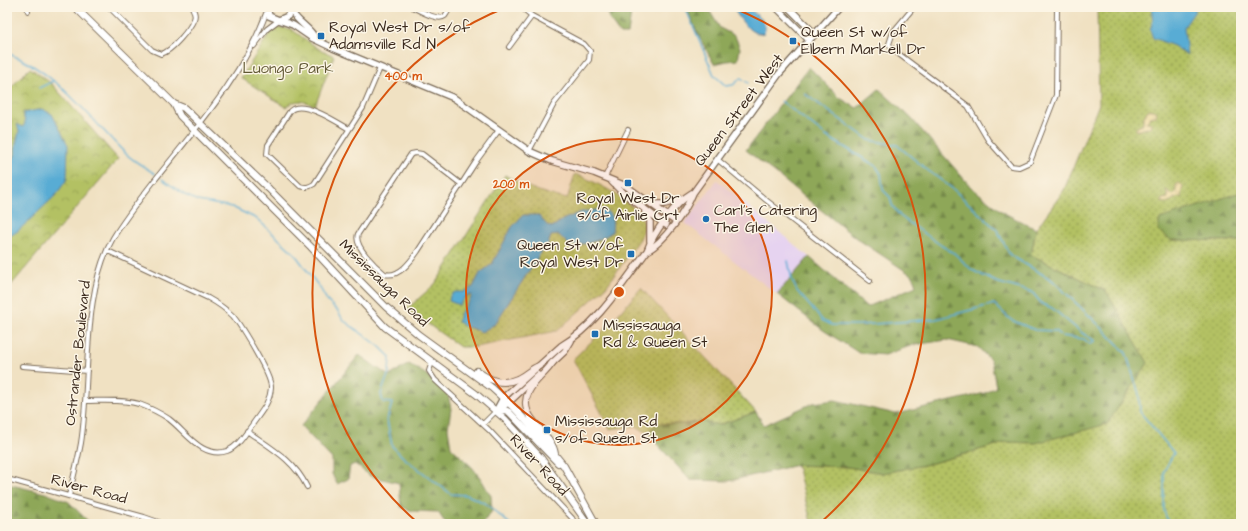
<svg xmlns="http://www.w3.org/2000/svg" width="1248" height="531" font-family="'Architects Daughter',sans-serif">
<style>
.built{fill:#e6d3f0}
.grass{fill:url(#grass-dots);stroke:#777640}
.forest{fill:url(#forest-firs);stroke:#64683c}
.sand{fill:url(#sand-dots);stroke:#94825e}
.park{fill:url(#park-crowns);stroke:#777640}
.water{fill:#59acd4;stroke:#4a6b79}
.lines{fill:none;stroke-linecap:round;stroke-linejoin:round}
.stream{stroke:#59acd4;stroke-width:1.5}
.street-casing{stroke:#7a6a57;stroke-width:6}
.secondary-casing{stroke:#7a6a57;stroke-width:8}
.primary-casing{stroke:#7a6a57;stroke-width:8}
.street{stroke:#fff;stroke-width:4}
.secondary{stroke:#fff;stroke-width:5.5}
.primary{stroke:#fff;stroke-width:6}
.ring{fill:none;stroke:#d7540e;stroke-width:2}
.poi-dot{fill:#1f6fb2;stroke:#fcf5e5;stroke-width:1.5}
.labels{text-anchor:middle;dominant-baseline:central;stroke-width:3;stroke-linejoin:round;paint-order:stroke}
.poi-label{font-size:15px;fill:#3b2a1e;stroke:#fcf5e5;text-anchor:start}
.park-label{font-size:15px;fill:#5f5733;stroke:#fcf5e5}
.street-label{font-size:15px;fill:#3b2a1e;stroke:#fcf5e5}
.centre{fill:#d7540e;stroke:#fcf5e5;stroke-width:2}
.ring-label{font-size:12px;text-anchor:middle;font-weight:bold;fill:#d7540e;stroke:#fcf5e5;stroke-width:3;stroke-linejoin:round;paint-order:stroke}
</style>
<defs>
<pattern id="grass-dots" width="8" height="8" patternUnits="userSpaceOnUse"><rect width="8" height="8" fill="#b3c163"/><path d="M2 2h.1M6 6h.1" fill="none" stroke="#939d51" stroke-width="1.8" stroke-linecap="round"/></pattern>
<pattern id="forest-firs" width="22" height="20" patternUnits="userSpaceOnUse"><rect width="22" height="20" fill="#8ea759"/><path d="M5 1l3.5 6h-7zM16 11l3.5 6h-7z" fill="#758849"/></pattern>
<pattern id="sand-dots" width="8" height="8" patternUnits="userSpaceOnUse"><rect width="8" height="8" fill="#eeda9e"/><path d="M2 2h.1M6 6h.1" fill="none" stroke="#cdbb88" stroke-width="1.8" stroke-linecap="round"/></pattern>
<pattern id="park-crowns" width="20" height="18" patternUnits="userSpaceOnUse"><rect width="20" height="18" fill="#b3c163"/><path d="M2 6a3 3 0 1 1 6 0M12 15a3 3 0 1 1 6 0" fill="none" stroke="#939d51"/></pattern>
</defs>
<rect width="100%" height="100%" fill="#fcf5e5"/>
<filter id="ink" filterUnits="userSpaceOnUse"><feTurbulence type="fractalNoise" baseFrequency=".025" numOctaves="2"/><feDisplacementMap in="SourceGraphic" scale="8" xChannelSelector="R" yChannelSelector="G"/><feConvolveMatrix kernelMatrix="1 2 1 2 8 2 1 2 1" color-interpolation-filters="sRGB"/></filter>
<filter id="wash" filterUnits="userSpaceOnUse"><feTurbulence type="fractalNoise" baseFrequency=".012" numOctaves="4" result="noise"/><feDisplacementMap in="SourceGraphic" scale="16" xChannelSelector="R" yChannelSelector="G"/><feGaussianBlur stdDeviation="0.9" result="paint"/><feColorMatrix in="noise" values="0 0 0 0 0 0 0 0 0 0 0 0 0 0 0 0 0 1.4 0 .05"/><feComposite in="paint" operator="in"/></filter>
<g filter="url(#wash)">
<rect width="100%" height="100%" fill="#f0e1c2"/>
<path class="built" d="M717,180l92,77 -32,37 -92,-71z"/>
<path class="grass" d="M1097,7l144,1v184l-13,6 -57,42 70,1v283h-433l3,-2 -14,-57 51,2 35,6 46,-9 78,-22 29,1 70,-152 -75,-36 5,-26 28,-39 35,-86z
M575,174c20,7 66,30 70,52l-5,13 -34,48 -49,44 -81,16h-16l-53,-38 28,-25 70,-109c20,12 40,19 62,24z
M641,288l115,124 -37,13 -19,-4 -15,3h-28l-10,9 -11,-7 -26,3 -37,-70 36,-34z"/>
<path class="forest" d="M606,7h23l2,6 -3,21h-8l-11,-15z
M686,7h21l13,21 15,8 5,12 -2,12 -11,1 -13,3 -16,-29z
M809,67l31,31 17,10 22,-19 32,29 60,69 33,26 32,16 -5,26 75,36 42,72 -41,61 -71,19 -29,-1 -78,22 -46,9 -35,-6 -51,-2 -68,16 -39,-1 -43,-47 10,-9h28l15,-3 19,4 37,-13 8,13 49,-22 22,-3 61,14 89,-21 11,-6 -5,-26 -13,-14 -31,-7 -34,5 -28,10 -26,-2 -36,-23 -46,-36 32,-37 58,50 49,-21 -3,-10 -57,-38 -110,-88z
M1241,192v49l-70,-1 -13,-10 2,-11z
M359,355l30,21 20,-12 18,11 21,19 3,15 -3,19 3,19 21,20 9,12 10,17 1,15 -10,13h-36l-8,-12 -25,-1 -12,-4 -2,-24 -29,-7 -15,-12 -5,2 -2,13 -11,5 -5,-10v-15l-31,-33z
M7,484l38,9 24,9 22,22h-84z"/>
<path class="sand" d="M1148,109l8,2 1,2 -1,3 -6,1 -3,5 4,1v4l-15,4v-3l7,-4v-5z
M1179,183l4,3 -2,11c-7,0 -12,8 -20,5l1,-3 6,-1 -2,-8 7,5 3,-3v-7z"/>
<path class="park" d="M277,27l14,2 28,20 15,7 -19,50c-11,-5 -19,-8 -29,1l-45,-29 30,-47z
M30,68l21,15 67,76 -111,131v-199z"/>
<path class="water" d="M732,7h15c8,7 22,14 17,26 -14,4 -24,-15 -32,-26z
M1151,7h45l-1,4 -11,16 3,28 -13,-9 -21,-8 -3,-8 3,-9z
M42,109l10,5 16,31 -1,34 -11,16 -38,36 -11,7v-71l8,-11 1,-13 3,-11 -2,-8 6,3 2,-4 -2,-10z
M603,209c11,5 10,13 9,23 -14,10 -27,13 -43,13l-10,-10 -8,1 -4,11 -6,5 -46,72 -13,8 -18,-6 -6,-5c1,-11 10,-14 14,-26l-7,2 -6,8 -10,-4 1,-5 5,-4h8l10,-5 7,-14 12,-9 20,-37 11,-12h15l10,11 4,1 12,-8 17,-7z"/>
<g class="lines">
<path class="stream" d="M685,7l29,68 12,11 7,-1 8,-7 7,5
M7,53c49,18 82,64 118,100 8,8 20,14 30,21
M39,88l14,-7
M805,94l64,46 28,5 29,24 27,20 44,41 13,25 42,25 51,49 23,24 13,41 1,18 34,41 -10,18v40l5,13
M781,101l45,35 50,30 5,8 2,16 7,7 2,8 8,11 42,30 12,7 18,17 24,12 36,10 10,12 10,4 30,25 13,8
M162,179l23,16 13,6 34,6 25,12 37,34 26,35 8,14 10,9 5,9 36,26 11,11 -1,15 -8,22 2,8 9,1 -5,17 5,26 12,12 47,36 16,1 18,8 25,21
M788,261l4,19 5,11 26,30 9,4h29l75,-6 58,-15 17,16 24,10 21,1 6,5 22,3 6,5 4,-3"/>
</g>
</g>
<g filter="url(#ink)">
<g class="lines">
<g class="street-casing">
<path id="street" d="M27,7l1,4
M109,7l43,43 9,4c10,-2 29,-25 33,-35 2,-4 0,-8 -2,-12
M412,7c7,3 26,15 33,9 2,-3 4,-6 5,-9
M521,7l11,9 52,28 6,7 -1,9 -35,44 -25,47
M914,7l-21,25 -4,12 3,5 76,57 20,34 23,26 8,1 11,-5 26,-67 1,-88
M254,46l13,-17 12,-9
M509,47l23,-31
M349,129c-12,-7 -47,-30 -59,-18l-22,34 -1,9 33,32c6,2 9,1 14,-2l49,-76 17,-40
M717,159l49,41 104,81
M605,177l23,-47
M461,184l-39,-30 -6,-1 -5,1 -53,80c-5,12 18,33 27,40 14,4 26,-13 33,-23l59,-91 22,-30
M432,362l-3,9 6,9 54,50 83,88 3,6
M22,366l65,5
M85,401c17,0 37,-2 54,3 11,4 21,9 30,15 17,13 33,40 58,32 11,-4 18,-17 25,-26 8,-12 18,-22 19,-37 1,-12 -30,-62 -38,-72 -7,-7 -16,-13 -25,-18l-100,-47
M483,424l13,-13
M247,431c24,17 47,29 60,56
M7,479l137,38 20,7
M69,496c4,-18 9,-36 12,-53 10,-63 0,-149 32,-205 12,-20 27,-39 41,-57 42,-53 90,-106 113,-170"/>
</g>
<g class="secondary-casing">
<path id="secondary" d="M267,7l2,9 10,4 9,-4 2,-9
M776,7l33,33
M788,7l27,27
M291,10c5,12 19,17 24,28
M279,20l14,5 19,13 21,10 121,50 75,53 23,10 42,12 32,13 49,35
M612,182l10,10 44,33
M652,204h13l17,-5
M645,212l5,9v20
M647,251c17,-9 39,-40 46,-58l86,-119 60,-67
M551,364l14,-13 6,-10
M496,410l12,-7 30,-28
M496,411l7,-13 58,-52c36,-21 61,-62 86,-95 6,-18 29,-49 45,-58"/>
</g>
<g class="primary-casing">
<path id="primary" d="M75,7l99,97 6,12 131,131 74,80 91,67 29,25 36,39 47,66
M174,104l10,4 85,81 117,118 33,28 73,53 23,21 24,26 25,31 32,58
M553,362c-7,11 -19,19 -24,29 -14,27 23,40 26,63
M477,371c12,9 25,15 40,8 8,-3 13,-10 22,-13
M496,411l9,-1 4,2 49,51"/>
</g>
<use href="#street" class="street"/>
<use href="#secondary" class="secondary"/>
<use href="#primary" class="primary"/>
</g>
</g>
<circle cx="619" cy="292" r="153" fill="#d7540e" fill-opacity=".12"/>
<g class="ring">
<circle cx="619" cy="292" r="153"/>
<path d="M418 523A306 306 0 0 1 507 7M731 7A306 306 0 0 1 820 523"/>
</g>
<g class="poi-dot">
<rect x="317" y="32" width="8" height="8" rx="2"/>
<rect x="789" y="37" width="8" height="8" rx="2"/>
<rect x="624" y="179" width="8" height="8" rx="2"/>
<circle cx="706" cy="219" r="4"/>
<rect x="627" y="250" width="8" height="8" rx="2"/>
<rect x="591" y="330" width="8" height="8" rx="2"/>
<rect x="543" y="426" width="8" height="8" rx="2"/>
</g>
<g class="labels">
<g class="poi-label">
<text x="329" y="27">Royal West Dr s/of<tspan x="329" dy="17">Adamsville Rd N</tspan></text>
<text x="801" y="32">Queen St w/of<tspan x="801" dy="17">Elbern Markell Dr</tspan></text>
<text x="628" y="198" text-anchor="middle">Royal West Dr<tspan x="628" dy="17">s/of Airlie Crt</tspan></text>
<text x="714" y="210">Carl's Catering<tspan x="714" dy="17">The Glen</tspan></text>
<text x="623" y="245" text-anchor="end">Queen St w/of<tspan x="623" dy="17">Royal West Dr</tspan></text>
<text x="603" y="325">Mississauga<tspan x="603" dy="17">Rd &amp; Queen St</tspan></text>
<text x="555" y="421">Mississauga Rd<tspan x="555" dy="17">s/of Queen St</tspan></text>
</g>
<g class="park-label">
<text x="288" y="68">Luongo Park</text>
</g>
<g class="street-label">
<text transform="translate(739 110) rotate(-53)">Queen Street West</text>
<text transform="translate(384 283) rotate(44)">Mississauga Road</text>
<text transform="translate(78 353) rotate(-84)">Ostrander Boulevard</text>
<text transform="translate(539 465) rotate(47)">River Road</text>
<text transform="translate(89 489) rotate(15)">River Road</text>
</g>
</g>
<circle cx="619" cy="292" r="6" class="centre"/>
<g class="ring-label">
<text x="403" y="80">400 m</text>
<text x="511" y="188">200 m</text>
</g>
<rect width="1248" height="531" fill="none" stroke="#fcf5e5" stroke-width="24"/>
</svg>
